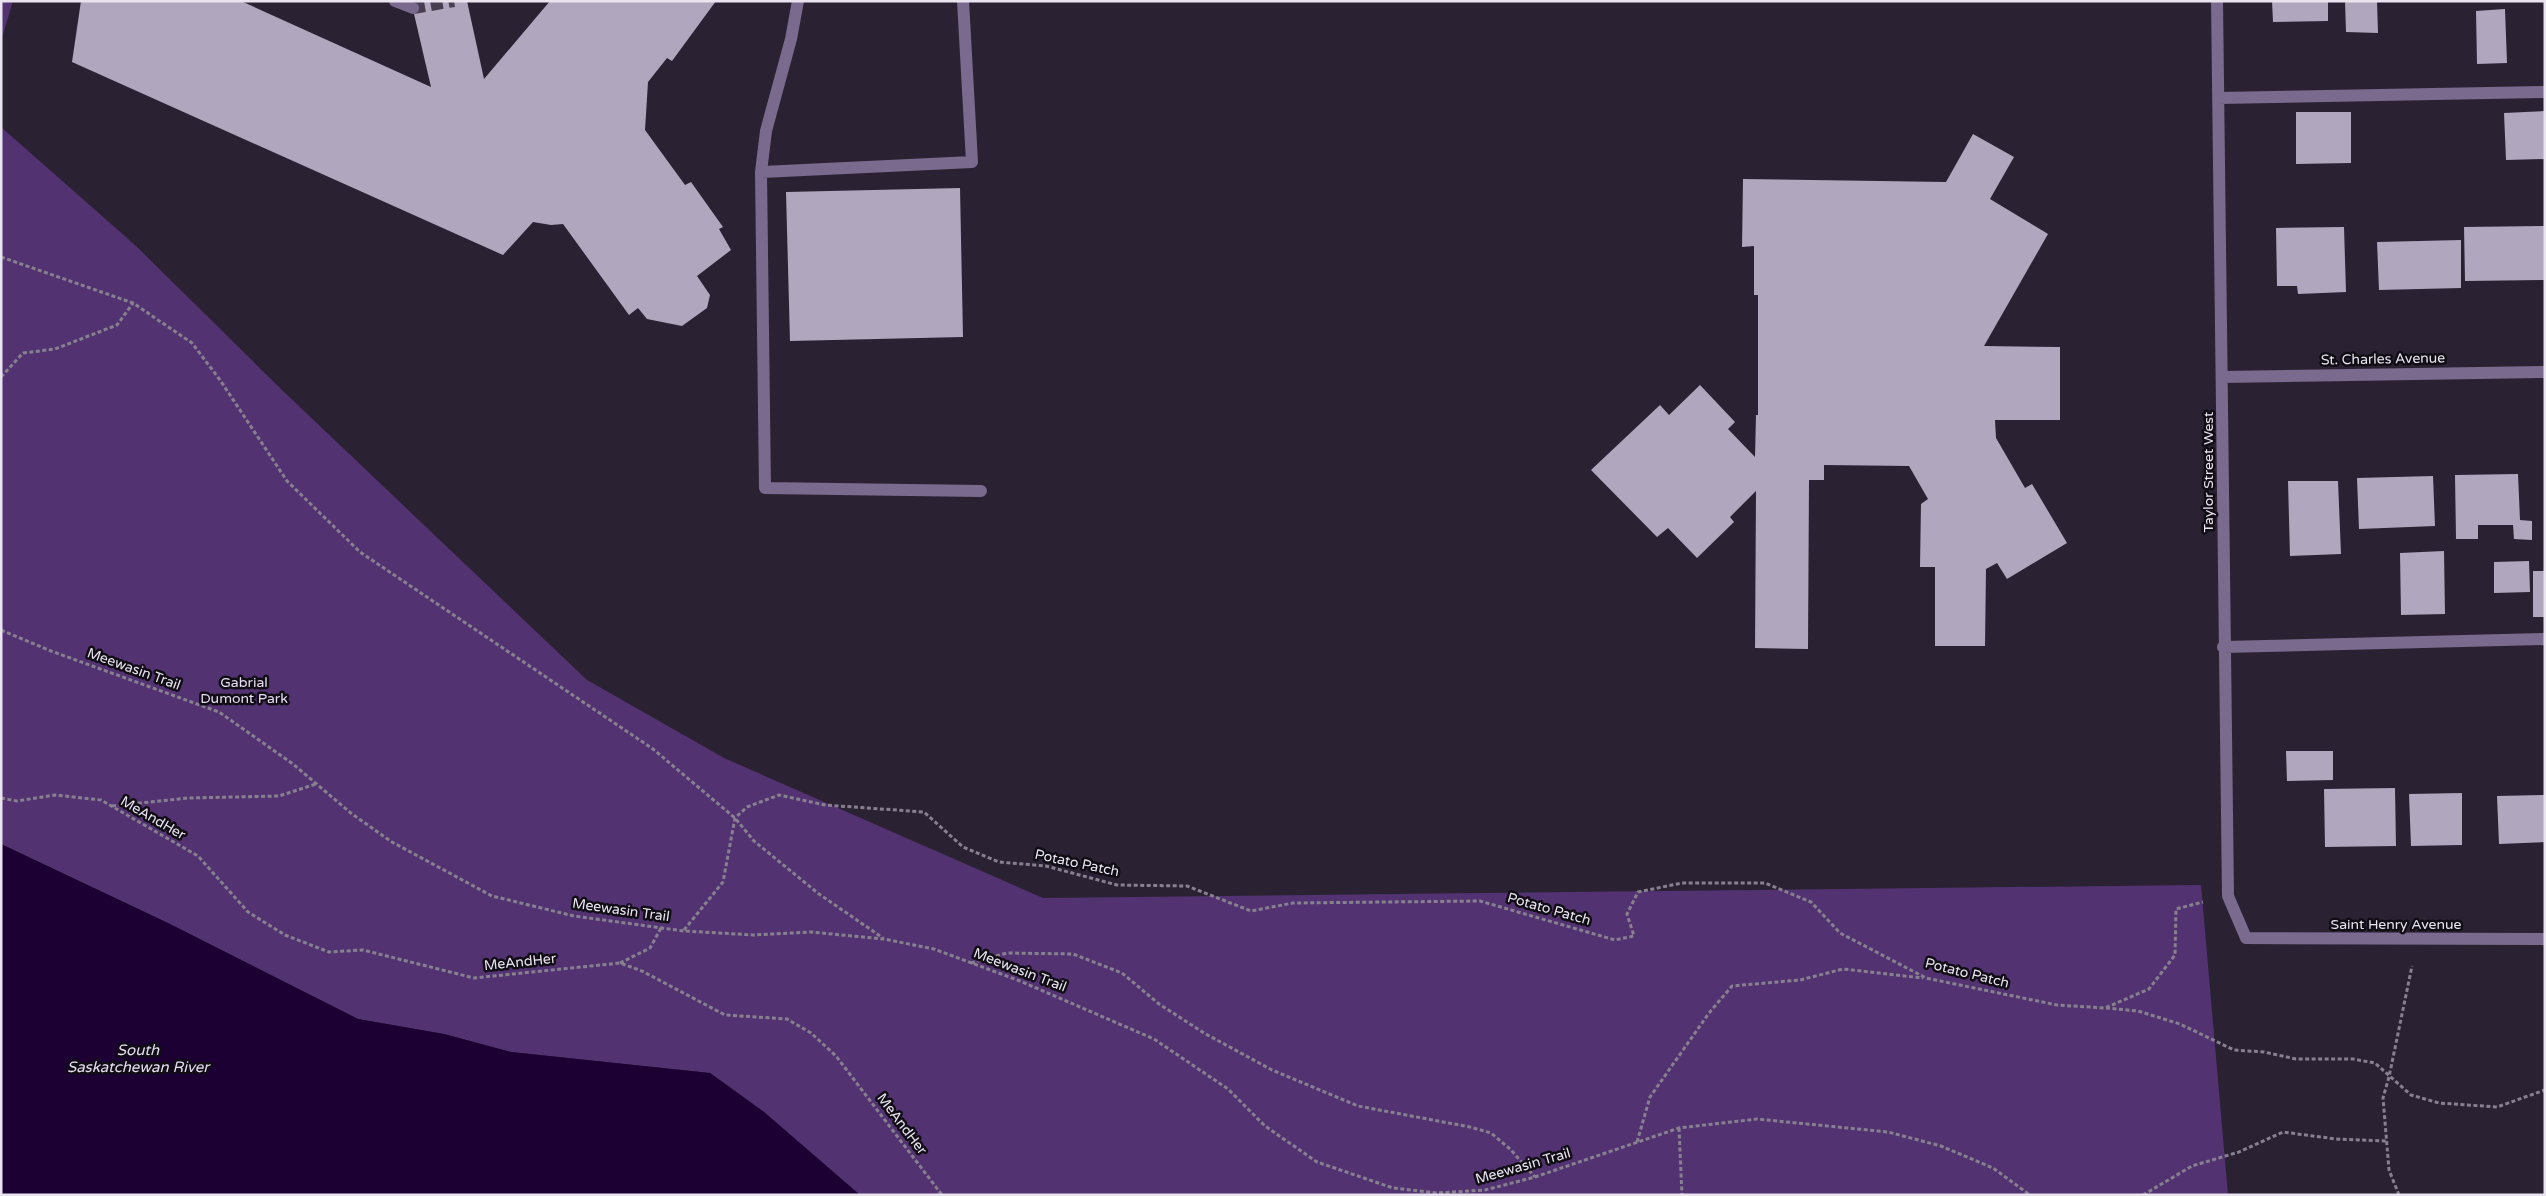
<svg xmlns="http://www.w3.org/2000/svg" width="2546" height="1196" font-family="'Varela Round',sans-serif">
<style>
.green{fill:#533272}
.water{fill:#1c0033}
.building{fill:#b0a6bd}
.lines{fill:none;stroke-linecap:round;stroke-linejoin:round}
.minor-tunnel{stroke:#473f4f;stroke-width:12;stroke-dasharray:12 6;stroke-linecap:butt}
.path{stroke:#87808f;stroke-width:3;stroke-dasharray:4 2.5;stroke-linecap:butt}
.minor{stroke:#7a6a8d;stroke-width:12}
.labels{text-anchor:middle;dominant-baseline:central;stroke-width:5;stroke-linejoin:round;paint-order:stroke}
.street-label{font-size:14px;fill:#e9e4f0;stroke:#100d15}
.park-label{font-size:14px;fill:#e8def4;stroke:#100d15}
.water-label{font-size:15px;font-style:italic;fill:#e6ddf2;stroke:#100d15}
</style>
<rect width="100%" height="100%" fill="#2a2233"/>
<path class="green" d="M1,1h12l-12,40z
M1,127l135,119 147,145 304,289 137,78 319,140 1158,-13 27,310h-1368l-96,-83 -54,-39 -199,-21 -67,-18 -86,-15 -188,-95 -169,-80z"/>
<path class="water" d="M1,844l169,80 188,95 86,15 67,18 199,21 54,39 96,83h-859z"/>
<path class="building" d="M81,1h160l190,86 -20,-86h56l17,78 66,-78h166l-44,60 -5,-3 -19,24 -3,48 40,55 6,-3 32,45 -4,2 12,21 -34,26 13,19 -3,13 -25,18 -35,-7 -9,-11 -9,7 -66,-91 -12,1 -18,-3 -30,33 -431,-193z
M2272,1h56v20l-55,1z
M2345,1h32l1,32 -32,-1z
M2505,9l2,54 -30,1 -1,-53z
M2545,111v48l-39,1 -2,-47z
M2296,112h55v51l-55,1z
M1973,134l41,23 -24,42 58,35 -64,112 76,1v73h-65l1,18 29,50 7,-4 35,59 -60,36 -10,-16 -11,6 -1,77h-50v-79h-15l1,-63 7,-5 -19,-33 -85,-1v15h-15l-1,169 -53,-1 1,-157 -26,26 4,5 -37,36 -29,-30 -11,9 -66,-67 69,-65 9,10 31,-30 35,37 -7,7 27,28 1,-42h2v-120h-4v-49l-12,1 1,-68 203,3z
M960,188l3,149 -173,4 -4,-149z
M2545,226v54l-80,1 -1,-54z
M2344,227l2,65 -48,2 -1,-8h-20l-1,-58z
M2461,240v48l-82,2 -2,-48z
M2518,474l2,46 12,1v19l-18,-1 -1,-14h-35v14h-22l-1,-64z
M2433,476l2,50 -76,3 -2,-51z
M2288,481h50l3,73 -51,2z
M2444,551l1,63 -44,1 -1,-62z
M2529,561l1,31 -36,1v-31z
M2533,571h12v46h-12z
M2286,751h47v29l-46,1z
M2395,788l1,58 -71,1 -1,-58z
M2462,793v52l-51,1 -2,-52z
M2545,795v47l-46,2 -2,-48z"/>
<g class="lines">
<path class="minor-tunnel" d="M413,8l41,-7"/>
<path class="path" d="M1,257l132,46 59,40 28,37 67,101 73,71 293,197 82,69 19,23 65,53 64,44
M1,377l22,-24 32,-4 62,-24 16,-22
M1,630l50,21 168,61 74,52 59,50 40,28 100,54 82,20 110,15 69,4 58,-3 73,7 50,10 86,32 134,58 74,50 37,37 52,36 76,26 44,5 48,-3 50,-13 144,-49 78,-9 131,13 53,14 52,22 37,27
M1,798l16,3 38,-6 46,5 97,56 50,56 37,23 44,17 34,-2 111,28 146,-15 22,8 83,44 62,4 24,14 25,23 106,139
M112,806l76,-8 91,-2 37,-12
M684,930l39,-48 12,-64 12,-11 32,-12 46,10 99,7 39,35 36,15 47,4 71,19 70,1 64,25 42,-8 187,-2 135,39 19,-4 -7,-22 11,-22 44,-9h83l46,19 29,31 86,45 131,27 48,3 44,-19 26,-34 1,-46 27,-7
M620,963l30,-15 11,-20
M971,963l36,-10 66,1 49,19 37,31 45,29 68,37 86,36 112,21 21,6 19,16 25,28
M2106,1008l32,3 42,13 54,26 30,2 32,7h57l22,4 36,32 28,8 58,4 48,-17
M1679,1128l3,67
M1637,1142l13,-45 59,-84 23,-27 68,-6 43,-11 80,9
M2143,1195l49,-29 47,-14 44,-20 53,7 51,2
M2399,1195l-10,-25 -6,-72 6,-21 23,-111"/>
<path class="minor" d="M395,1l18,7
M798,1l-7,38 -25,92 -5,41 4,316 216,3
M2217,1l11,895 18,42 299,1
M2219,98l326,-6
M761,172l211,-10 -9,-161
M2222,377l323,-5
M2223,647l322,-8"/>
</g>
<g class="labels">
<g class="street-label">
<text transform="translate(2383 359) rotate(-1)">St. Charles Avenue</text>
<text transform="translate(2208 472) rotate(-90)">Taylor Street West</text>
<text transform="translate(134 669) rotate(20)">Meewasin Trail</text>
<text transform="translate(153 818) rotate(30)">MeAndHer</text>
<text transform="translate(1077 863) rotate(12)">Potato Patch</text>
<text transform="translate(1549 909) rotate(16)">Potato Patch</text>
<text transform="translate(621 910) rotate(8)">Meewasin Trail</text>
<text x="2396" y="924">Saint Henry Avenue</text>
<text transform="translate(520 962) rotate(-6)">MeAndHer</text>
<text transform="translate(1020 970) rotate(21)">Meewasin Trail</text>
<text transform="translate(1967 973) rotate(14)">Potato Patch</text>
<text transform="translate(902 1124) rotate(53)">MeAndHer</text>
<text transform="translate(1523 1166) rotate(-16)">Meewasin Trail</text>
</g>
<g class="park-label">
<text x="244" y="682">Gabrial<tspan x="244" dy="16">Dumont Park</tspan></text>
</g>
<g class="water-label">
<text x="138" y="1050">South<tspan x="138" dy="17">Saskatchewan River</tspan></text>
</g>
</g>
<rect width="2546" height="1196" fill="none" stroke="#e9e4f0" stroke-width="5"/>
</svg>
